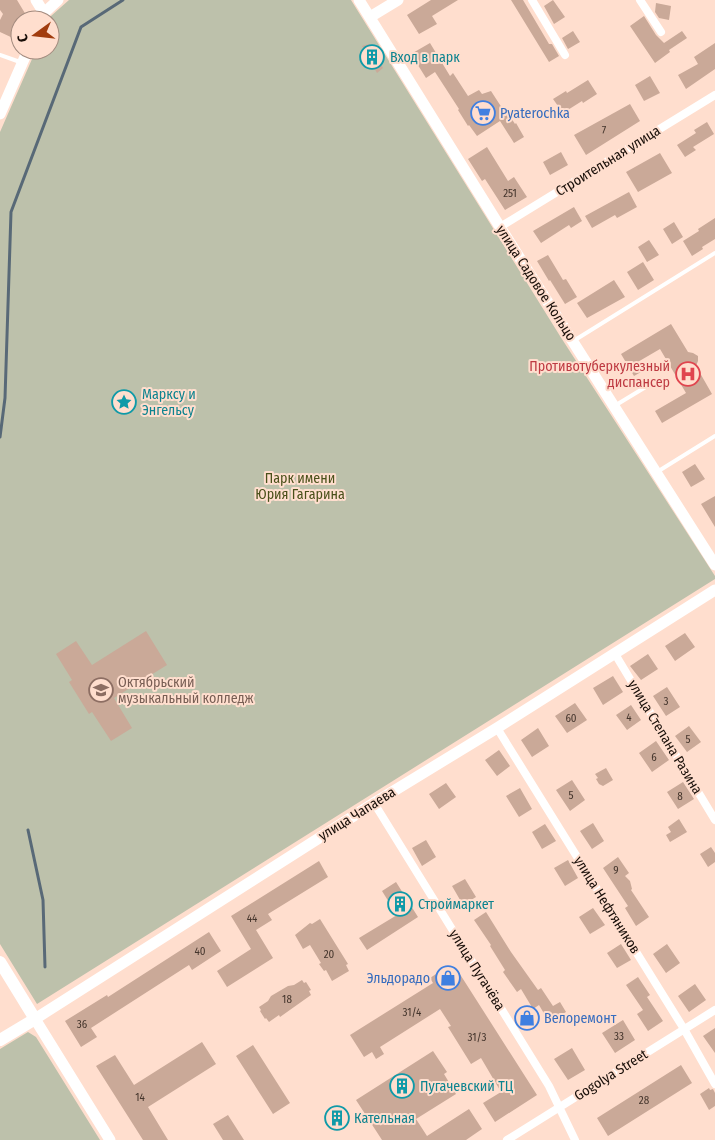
<svg xmlns="http://www.w3.org/2000/svg" width="715" height="1140" font-family="'Fira Sans Condensed',sans-serif">
<style>
.green{fill:#bdc1ab}
.lines{fill:none;stroke-linecap:round;stroke-linejoin:round}
.stream{stroke:#586977;stroke-width:3}
.building{fill:#caa998}
.lane{stroke:#fff;stroke-width:4}
.street{stroke:#fff;stroke-width:8}
.secondary{stroke:#fff;stroke-width:11}
.primary{stroke:#fff;stroke-width:12}
.labels{text-anchor:middle;dominant-baseline:central;stroke-width:4;stroke-linejoin:round;paint-order:stroke}
.number-label{font-size:11px;fill:#44352c}
.culture-label{font-size:14px;fill:#0d838f;stroke:#ffdece;text-anchor:start}
.shop-label{font-size:14px;fill:#366cbe;stroke:#ffdece;text-anchor:start}
.street-label{font-size:14px;fill:#180e08;stroke:#ffdece}
.health-label{font-size:14px;fill:#be3a42;stroke:#ffdece;text-anchor:end}
.park-label{font-size:14px;fill:#4a501a;stroke:#ffdece}
.education-label{font-size:14px;fill:#785e54;stroke:#ffdece;text-anchor:start}
</style>
<rect width="100%" height="100%" fill="#ffdece"/>
<path class="green" d="M69,0h282l209,336 155,240v3l-678,425 -37,-60v-812l36,-82h14l-1,-30 2,-4z
M28,1032l8,5 64,103h-100v-91z"/>
<g class="lines">
<path class="stream" d="M0,437l5,-39 6,-186 70,-185 42,-27
M28,830l15,70 2,67"/>
</g>
<path class="building" d="M0,0h17l9,15 -2,5h-4v8l-5,11 -15,-7v-12l3,-6 -3,-4z
M431,0h27l-26,16 5,8 -18,10 -12,-19z
M511,0h12l26,44h3l7,12 -10,6z
M553,0l12,17 -11,7 -10,-18z
M656,3l15,3 -2,14 -10,-2 -4,-6z
M644,16l12,19 8,8 18,-12 5,7 -18,12 1,2 -15,11 -25,-37z
M573,31l7,11 -12,7 -6,-11z
M430,43l20,33 3,-3 15,23 11,-6 3,4 9,-3 11,17 2,-1 11,17 1,-1 8,14 -10,6 -14,-22 -23,15 -8,-11 -1,1 -10,-16 1,-1 -24,-37 -9,6 -15,-24z
M715,43v26l-29,20 -8,-14 20,-11 -4,-7z
M369,44l14,24 -6,5 -15,-27z
M650,76l10,17 -16,8 -9,-16z
M588,80l9,14 -14,9 -1,-2 -19,12 -10,-14 13,-8 1,2z
M630,104l10,17 -54,34 -12,-20z
M707,122l7,12 -21,13 3,3 -11,7 -8,-12 19,-12 -2,-3z
M487,147l21,34 6,-4 13,20 -22,13 -20,-31 -3,2 -14,-22z
M561,152l7,13 -18,10 -7,-13z
M660,153l12,20 -34,19 -12,-20z
M629,192l8,15 -20,11 -2,-3 -23,13 -7,-12z
M574,207l8,14 -11,7 -2,-3 -28,18 -8,-12z
M715,218v21l-13,8 1,2 -11,7 -9,-15 16,-10 -1,-2z
M674,222l9,15 -11,7 -9,-15z
M649,240l10,15 -12,7 -9,-15z
M548,255l15,25 3,-1 11,18 -12,7 -15,-24 -1,1 -12,-20z
M643,262l11,18 -16,10 -11,-18z
M614,280l11,17 -38,21 -10,-15z
M671,324l17,28 5,1 5,3v5l-2,5 16,28 -50,29 -7,-12 31,-18 -26,-44 -24,14 5,9 -7,4 -13,-22z
M695,464l10,15 -14,8 -9,-15z
M715,496v31l-14,-23z
M146,631l21,34 -53,33 18,30 -21,13 -19,-29 -3,2 -20,-32 3,-2 -16,-26 20,-13 16,24z
M685,633l10,14 -20,14 -10,-15z
M648,654l10,15 -17,11 -11,-14z
M613,676l10,16 -20,13 -10,-17z
M667,687l13,20 -14,9 -13,-20z
M575,703l12,17 -20,13 -12,-17z
M631,705l10,15 -14,10 -11,-15z
M689,726l12,16 -14,10 -12,-16z
M538,728l11,18 -17,11 -11,-17z
M656,741l13,19 -17,12 -13,-19z
M499,750l11,16 -13,10 -12,-16z
M606,768l7,12 -10,6 -4,-2 -3,-5 2,-1 -3,-4z
M572,780l13,20 -15,11 -14,-21z
M683,782l11,17 -16,10 -11,-17z
M446,783l10,14 -17,12 -10,-15z
M520,788l12,21 -13,8 -13,-21z
M679,819l8,13 -17,10 -4,-7 5,-3 -3,-5z
M593,823l11,18 -12,8 -12,-18z
M545,824l11,17 -14,8 -10,-17z
M426,840l10,17 -14,9 -10,-18z
M711,847l4,6v9l-7,5 -8,-13z
M618,857l11,16 -4,3 5,5 2,8 -1,1 18,27 -13,9 -11,-18 3,-2 -25,-38z
M568,860l10,18 -13,8 -11,-18z
M319,861l9,16 -60,37 4,6 -16,10 17,28 -46,29 -10,-16 34,-22 -20,-33z
M465,879l11,18 -13,8 -11,-19z
M396,882l22,35 -51,33 -8,-12 38,-23 -15,-24z
M593,908l12,17 -15,9 -11,-17z
M486,912l25,40 27,38 3,-2 12,18 7,-4 6,10 -17,10 -10,-17 -6,4 -12,-20 -4,3 -14,-20 2,-2 -15,-24 1,-1 -17,-25z
M320,919l28,45 -2,1 3,6 -17,10 -6,-11 -2,1 -5,-7 2,-1 -11,-18 -7,4 -8,-14 15,-12 2,1z
M209,932l12,19 -29,19 -3,-5 -98,63 6,9 -16,10 -16,-26 42,-26 1,2z
M621,944l10,16 -14,8 -10,-15z
M667,944l13,19 -14,10 -13,-19z
M445,968l3,6 8,-6 81,127 -42,27 -12,-19 18,-11 -20,-34 -10,6 -23,-37 3,-1 -11,-17 -60,38 4,7 -8,5 -4,-7 -8,5 -14,-22 83,-52 -3,-5z
M638,977l12,18 -3,2 16,24 -15,10 -11,-17 6,-4 -17,-25z
M302,980l2,3 2,-1 5,8 -2,1 2,4 -31,22 -1,-2 -10,7 -3,-4 -1,1 -5,-8 1,-1 -2,-3 9,-6 3,-5 17,-10 6,-1z
M695,984l11,16 -17,12 -11,-16z
M623,1020l12,20 -20,13 -13,-20z
M715,1028v25l-12,-17z
M202,1042l14,22 -68,43 20,33h-25l-47,-74 19,-11 19,30z
M253,1045l37,58 -17,11 -37,-58z
M572,1048l13,22 -17,10 -14,-21z
M433,1051l14,21 -3,2 12,20 -40,25 11,17 42,-27 13,20 -16,11h-84l-26,-40z
M681,1065l11,18 -84,53 -11,-18z
M709,1088l1,2 3,-1 2,4v13l-6,4 -9,-16z
M338,1107l10,15 -12,8 -9,-17z
M228,1115l16,25h-21l-10,-16z"/>
<g class="lines">
<path class="lane" d="M0,55l20,7
M575,340l140,-87
M616,405l33,-20
M657,472l58,-36"/>
<path class="street" d="M532,0l33,55
M640,0l21,32
M500,227l215,-132
M615,654l100,166
M497,728l187,301 31,55
M374,803l175,283 26,54
M507,1140l208,-130"/>
<path class="secondary" d="M36,0l8,13
M359,0l141,227 215,338
M370,17l28,-17
M41,20l3,-7 14,-13
M0,114l28,-64
M110,1140l-75,-121 339,-216 123,-75 218,-138"/>
<path class="primary" d="M0,962l35,57 -35,21"/>
</g>
<defs>
<g id="building-ring" transform="scale(1.25)"><circle r="9.5" fill="#ffdece" stroke="#0f9aa8" stroke-width="1.5"/><path d="M-4-6H4V6H1V3H-1V6H-4ZM-2.5-4.3h1.7v1.8h-1.7ZM.8-4.3h1.7v1.8H.8ZM-2.5-1h1.7V.8h-1.7ZM.8-1h1.7V.8H.8Z" fill="#0f9aa8"/></g>
<g id="supermarket-ring" transform="scale(1.25)"><circle r="9.5" fill="#ffdece" stroke="#3f7fe0" stroke-width="1.5"/><path d="M-6-5.5h2.5l.6 2H6L4.5 2H-2.5L-4.4-4H-6ZM-1.5 3.2a1.3 1.3 0 1 0 .1 0ZM3 3.2a1.3 1.3 0 1 0 .1 0Z" fill="#3f7fe0"/></g>
<g id="hospital-ring" transform="scale(1.25)"><circle r="9.5" fill="#ffdece" stroke="#e0444e" stroke-width="1.5"/><path d="M-5-5h3v3.5h4V-5h3V5h-3V1.5h-4V5h-3Z" fill="#e0444e"/></g>
<g id="sight-ring" transform="scale(1.25)"><circle r="9.5" fill="#ffdece" stroke="#0f9aa8" stroke-width="1.5"/><path d="M0-6L1.8-2.2L6-1.7L2.9 1.2L3.7 5.4L0 3.3L-3.7 5.4L-2.9 1.2L-6-1.7L-1.8-2.2Z" fill="#0f9aa8"/></g>
<g id="university-ring" transform="scale(1.25)"><circle r="9.5" fill="#ffdece" stroke="#8d6e63" stroke-width="1.5"/><path d="M0-5L7-2L0 1L-7-2ZM-4 1L0 2.5L4 1V4Q0 6-4 4Z" fill="#8d6e63"/></g>
<g id="shop-ring" transform="scale(1.25)"><circle r="9.5" fill="#ffdece" stroke="#3f7fe0" stroke-width="1.5"/><path d="M-5-2.5h2.3a2.7 3.5 0 0 1 5.4 0H5L5.5 6h-11ZM-1.5-2.5h3a1.5 2.3 0 0 0-3 0Z" fill="#3f7fe0"/></g>
</defs>
<g fill-rule="evenodd">
<use href="#building-ring" x="372" y="57"/>
<use href="#supermarket-ring" x="483" y="113"/>
<use href="#hospital-ring" x="688" y="374"/>
<use href="#sight-ring" x="124" y="402"/>
<use href="#university-ring" x="101" y="690"/>
<use href="#building-ring" x="400" y="904"/>
<use href="#shop-ring" x="448" y="978"/>
<use href="#shop-ring" x="527" y="1018"/>
<use href="#building-ring" x="402" y="1086"/>
<use href="#building-ring" x="337" y="1118"/>
</g>
<g class="labels">
<g class="number-label">
<text x="604" y="130">7</text>
<text x="510" y="193">251</text>
<text x="666" y="701">3</text>
<text x="629" y="717">4</text>
<text x="571" y="718">60</text>
<text x="688" y="739">5</text>
<text x="654" y="757">6</text>
<text x="571" y="795">5</text>
<text x="680" y="796">8</text>
<text x="616" y="870">9</text>
<text x="252" y="918">44</text>
<text x="200" y="951">40</text>
<text x="329" y="954">20</text>
<text x="287" y="999">18</text>
<text x="412" y="1012">31/4</text>
<text x="82" y="1024">36</text>
<text x="619" y="1036">33</text>
<text x="477" y="1037">31/3</text>
<text x="140" y="1097">14</text>
<text x="644" y="1100">28</text>
</g>
<g class="culture-label">
<text x="390" y="57">Вход в парк</text>
<text x="142" y="394">Марксу и<tspan x="142" dy="16">Энгельсу</tspan></text>
<text x="418" y="904">Строймаркет</text>
<text x="420" y="1086">Пугачевский ТЦ</text>
<text x="354" y="1118">Кательная</text>
</g>
<g class="shop-label">
<text x="500" y="113">Pyaterochka</text>
<text x="430" y="978" text-anchor="end">Эльдорадо</text>
<text x="544" y="1018">Велоремонт</text>
</g>
<g class="street-label">
<text transform="translate(608 161) rotate(-32)">Строительная улица</text>
<text transform="translate(536 283) rotate(57)">улица Садовое Кольцо</text>
<text transform="translate(665 737) rotate(59)">улица Степана Разина</text>
<text transform="translate(357 814) rotate(-32)">улица Чапаева</text>
<text transform="translate(607 905) rotate(58)">улица Нефтяников</text>
<text transform="translate(477 970) rotate(58)">улица Пугачёва</text>
<text transform="translate(611 1075) rotate(-32)">Gogolya Street</text>
</g>
<g class="health-label">
<text x="670" y="366">Противотуберкулезный<tspan x="670" dy="16">диспансер</tspan></text>
</g>
<g class="park-label">
<text x="300" y="478">Парк имени<tspan x="300" dy="16">Юрия Гагарина</tspan></text>
</g>
<g class="education-label">
<text x="118" y="682">Октябрьский<tspan x="118" dy="16">музыкальный колледж</tspan></text>
</g>
</g>
<g transform="translate(35 35) rotate(255)"><circle r="24" fill="#ffdece" stroke="#a38b7f"/>
<path d="M0-4L9 19L0 12L-9 19Z" fill="#a13c0e"/>
<text y="-8" font-size="14" font-weight="bold" text-anchor="middle" fill="#180e08">С</text>
</g>
</svg>
